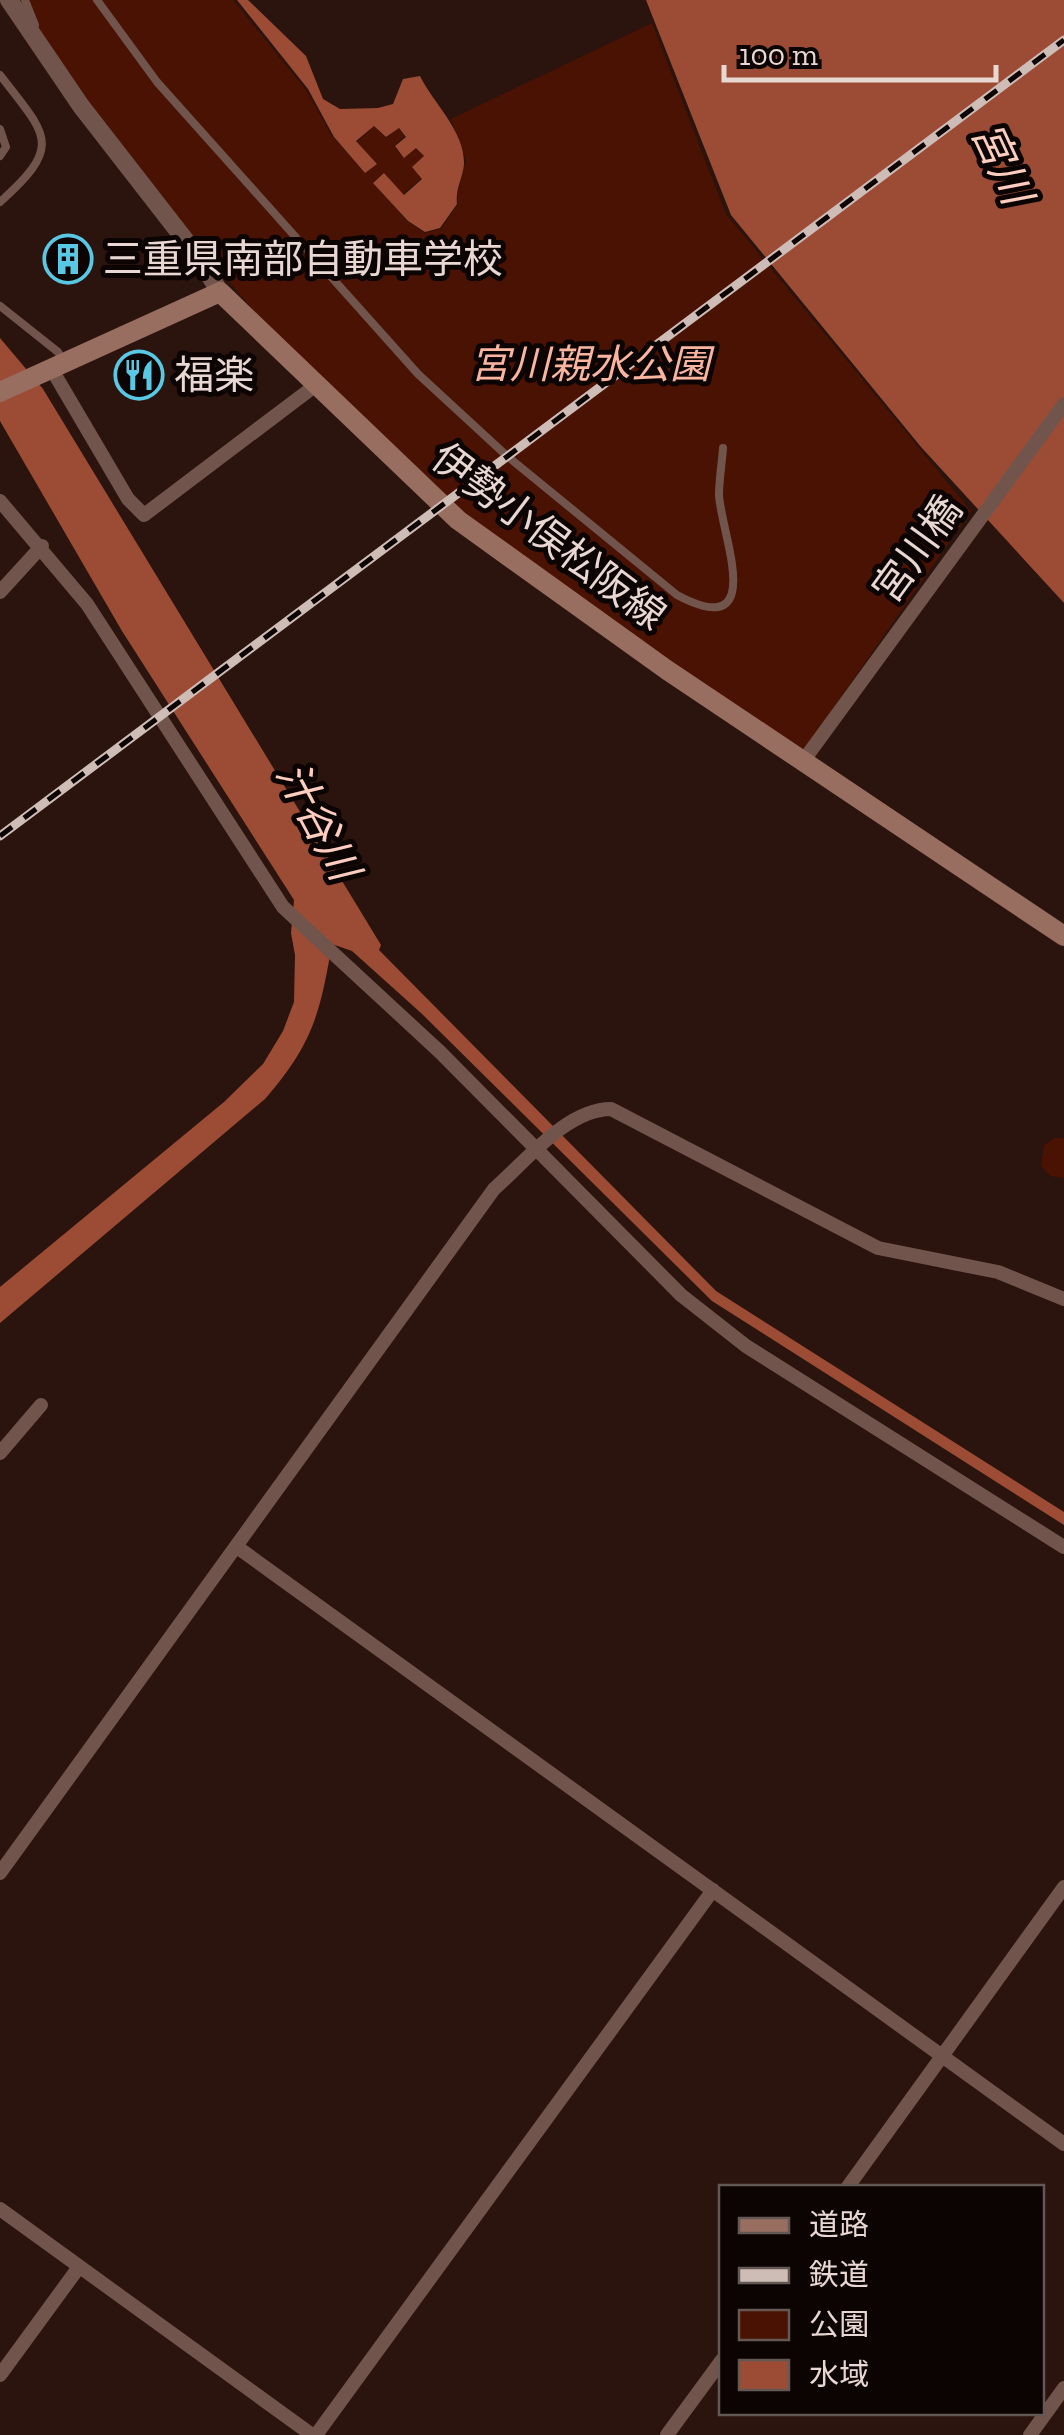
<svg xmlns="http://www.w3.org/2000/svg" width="1064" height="2435" font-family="'Zilla Slab','Noto Sans JP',serif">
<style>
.green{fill:#4a1202}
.water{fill:#9c4c35}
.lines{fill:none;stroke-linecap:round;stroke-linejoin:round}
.service{stroke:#71554c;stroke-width:8}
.minor{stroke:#71554c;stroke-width:14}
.tertiary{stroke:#71554c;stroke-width:18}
.secondary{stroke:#986e61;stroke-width:20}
.rail-casing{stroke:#cebcb7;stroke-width:9}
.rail{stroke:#0c0402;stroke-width:5;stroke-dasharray:15;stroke-linecap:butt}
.labels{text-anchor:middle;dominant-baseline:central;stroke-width:10;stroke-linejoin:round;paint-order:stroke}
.poi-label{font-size:40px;fill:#e8d7d2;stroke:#0c0402;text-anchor:start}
.park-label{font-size:40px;font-style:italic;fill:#fab5a1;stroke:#0c0402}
.street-label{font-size:40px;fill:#e8d7d2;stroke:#0c0402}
.water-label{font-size:42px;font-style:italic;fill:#fdcec0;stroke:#0c0402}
</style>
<rect width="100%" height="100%" fill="#2b140d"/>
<path class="green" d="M8,0h225l73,90 26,46 33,37 12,-9 -20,-22 17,-16 12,12 12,-10 7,8 -11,10 10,12 12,-10 8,9 -12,10 10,11 -19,16 -19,-21 -11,9 34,39 18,12 16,-4 17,-25 -1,-9 9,-35 -15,-41 201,-96 74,191 245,297 -172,246 -358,-251 -125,-121 -116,-138z
M1055,1138h9v40l-14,-2 -9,-10 3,-21z"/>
<path class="water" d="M237,0h11l58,56 17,43 17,10 38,-1 15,-4 10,-25 17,-3c13,27 45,55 44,88 -1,14 -9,25 -7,40l-17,24 -15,4 -17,-11 -35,-38 11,-10 20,22 18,-16 -10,-12 12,-11 -8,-8 -12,10 -9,-12 11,-9 -7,-9 -13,9 -12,-11 -18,15 21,23 -12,9 -31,-36 -26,-48z
M646,0h418v603l-143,-156 -190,-232z
M0,338l43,51 338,556 -2,5 337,341 348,221v13l-352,-224 -291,-288 -69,-62 -20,-7c-12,69 -19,100 -67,155l-265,224v-36l224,-185 39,-38 20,-33 11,-29 1,-47 -4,-22 3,-33 -172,-269 -122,-210z"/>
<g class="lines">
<path class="service" d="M25,0l10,25
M97,0l60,82 261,292 89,82 170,139c92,49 44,-61 42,-100 0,-15 3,-32 4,-47
M0,75c47,61 64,70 0,127
M0,129l6,18 -6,9
M0,306l58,46 6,10"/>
<path class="minor" d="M51,368l77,131 16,16 172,-130
M0,501l87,103 196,303 157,145 241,243 65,51 318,201
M0,592l42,-46
M804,760l260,-356
M0,1453l41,-48
M237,1547l827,597
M0,1873l494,-684c32,-28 73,-80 117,-80l267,139 120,24 66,27
M847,2188l217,-301
M0,2209l312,226
M0,2375l79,-108
M316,2435l397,-545
M667,2435l55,-75
M1030,2435l34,-47"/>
<path class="tertiary" d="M9,0l72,106 115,148 24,38"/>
<path class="secondary" d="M0,392l220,-100 238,228 209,150 397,266"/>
<g class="rail-casing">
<path id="rail" d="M0,836l1064,-796"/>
</g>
<use href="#rail" class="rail"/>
</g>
<defs>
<g id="building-ring" transform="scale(2.5)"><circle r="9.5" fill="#0c0402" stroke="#59c8e4" stroke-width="1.5"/><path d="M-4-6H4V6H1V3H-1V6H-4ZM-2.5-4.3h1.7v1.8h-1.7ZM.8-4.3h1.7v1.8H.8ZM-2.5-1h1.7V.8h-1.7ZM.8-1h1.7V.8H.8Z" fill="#59c8e4"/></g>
<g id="restaurant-ring" transform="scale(2.5)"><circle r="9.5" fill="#0c0402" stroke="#59c8e4" stroke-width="1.5"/><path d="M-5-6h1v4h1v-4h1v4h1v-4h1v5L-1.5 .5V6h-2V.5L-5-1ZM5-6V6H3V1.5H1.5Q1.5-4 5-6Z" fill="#59c8e4"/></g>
</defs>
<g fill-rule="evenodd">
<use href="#building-ring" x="68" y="259"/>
<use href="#restaurant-ring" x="139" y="375"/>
</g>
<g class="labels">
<g class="poi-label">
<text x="103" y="259">三重県南部自動車学校</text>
<text x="174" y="375">福楽</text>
</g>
<g class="park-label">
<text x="590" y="364">宮川親水公園</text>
</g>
<g class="street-label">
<text transform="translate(549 536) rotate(37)">伊勢小俣松阪線</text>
<text transform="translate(917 549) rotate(-54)">宮川橋</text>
</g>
<g class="water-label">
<text transform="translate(1002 163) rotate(65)">宮川</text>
<text transform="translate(318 821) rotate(62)">汁谷川</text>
</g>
</g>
<rect x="719" y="2185" width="325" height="230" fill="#0c0402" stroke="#645855" stroke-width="2.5"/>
<rect x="739" y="2218" width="50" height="15" fill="#986e61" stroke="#645855" stroke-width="2.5"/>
<text x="809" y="2235" font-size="30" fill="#e8d7d2">道路</text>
<rect x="739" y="2268" width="50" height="15" fill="#cebcb7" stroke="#645855" stroke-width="2.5"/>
<text x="809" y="2285" font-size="30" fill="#e8d7d2">鉄道</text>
<rect x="739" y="2310" width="50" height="30" fill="#4a1202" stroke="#645855" stroke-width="2.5"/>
<text x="809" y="2335" font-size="30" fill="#e8d7d2">公園</text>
<rect x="739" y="2360" width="50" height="30" fill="#9c4c35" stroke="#645855" stroke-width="2.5"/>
<text x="809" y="2385" font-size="30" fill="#e8d7d2">水域</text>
<path d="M724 65v15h272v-15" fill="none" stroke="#e8d7d2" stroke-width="5"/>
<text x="739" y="65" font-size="30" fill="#e8d7d2" stroke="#0c0402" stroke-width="8" paint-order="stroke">100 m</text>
</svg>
